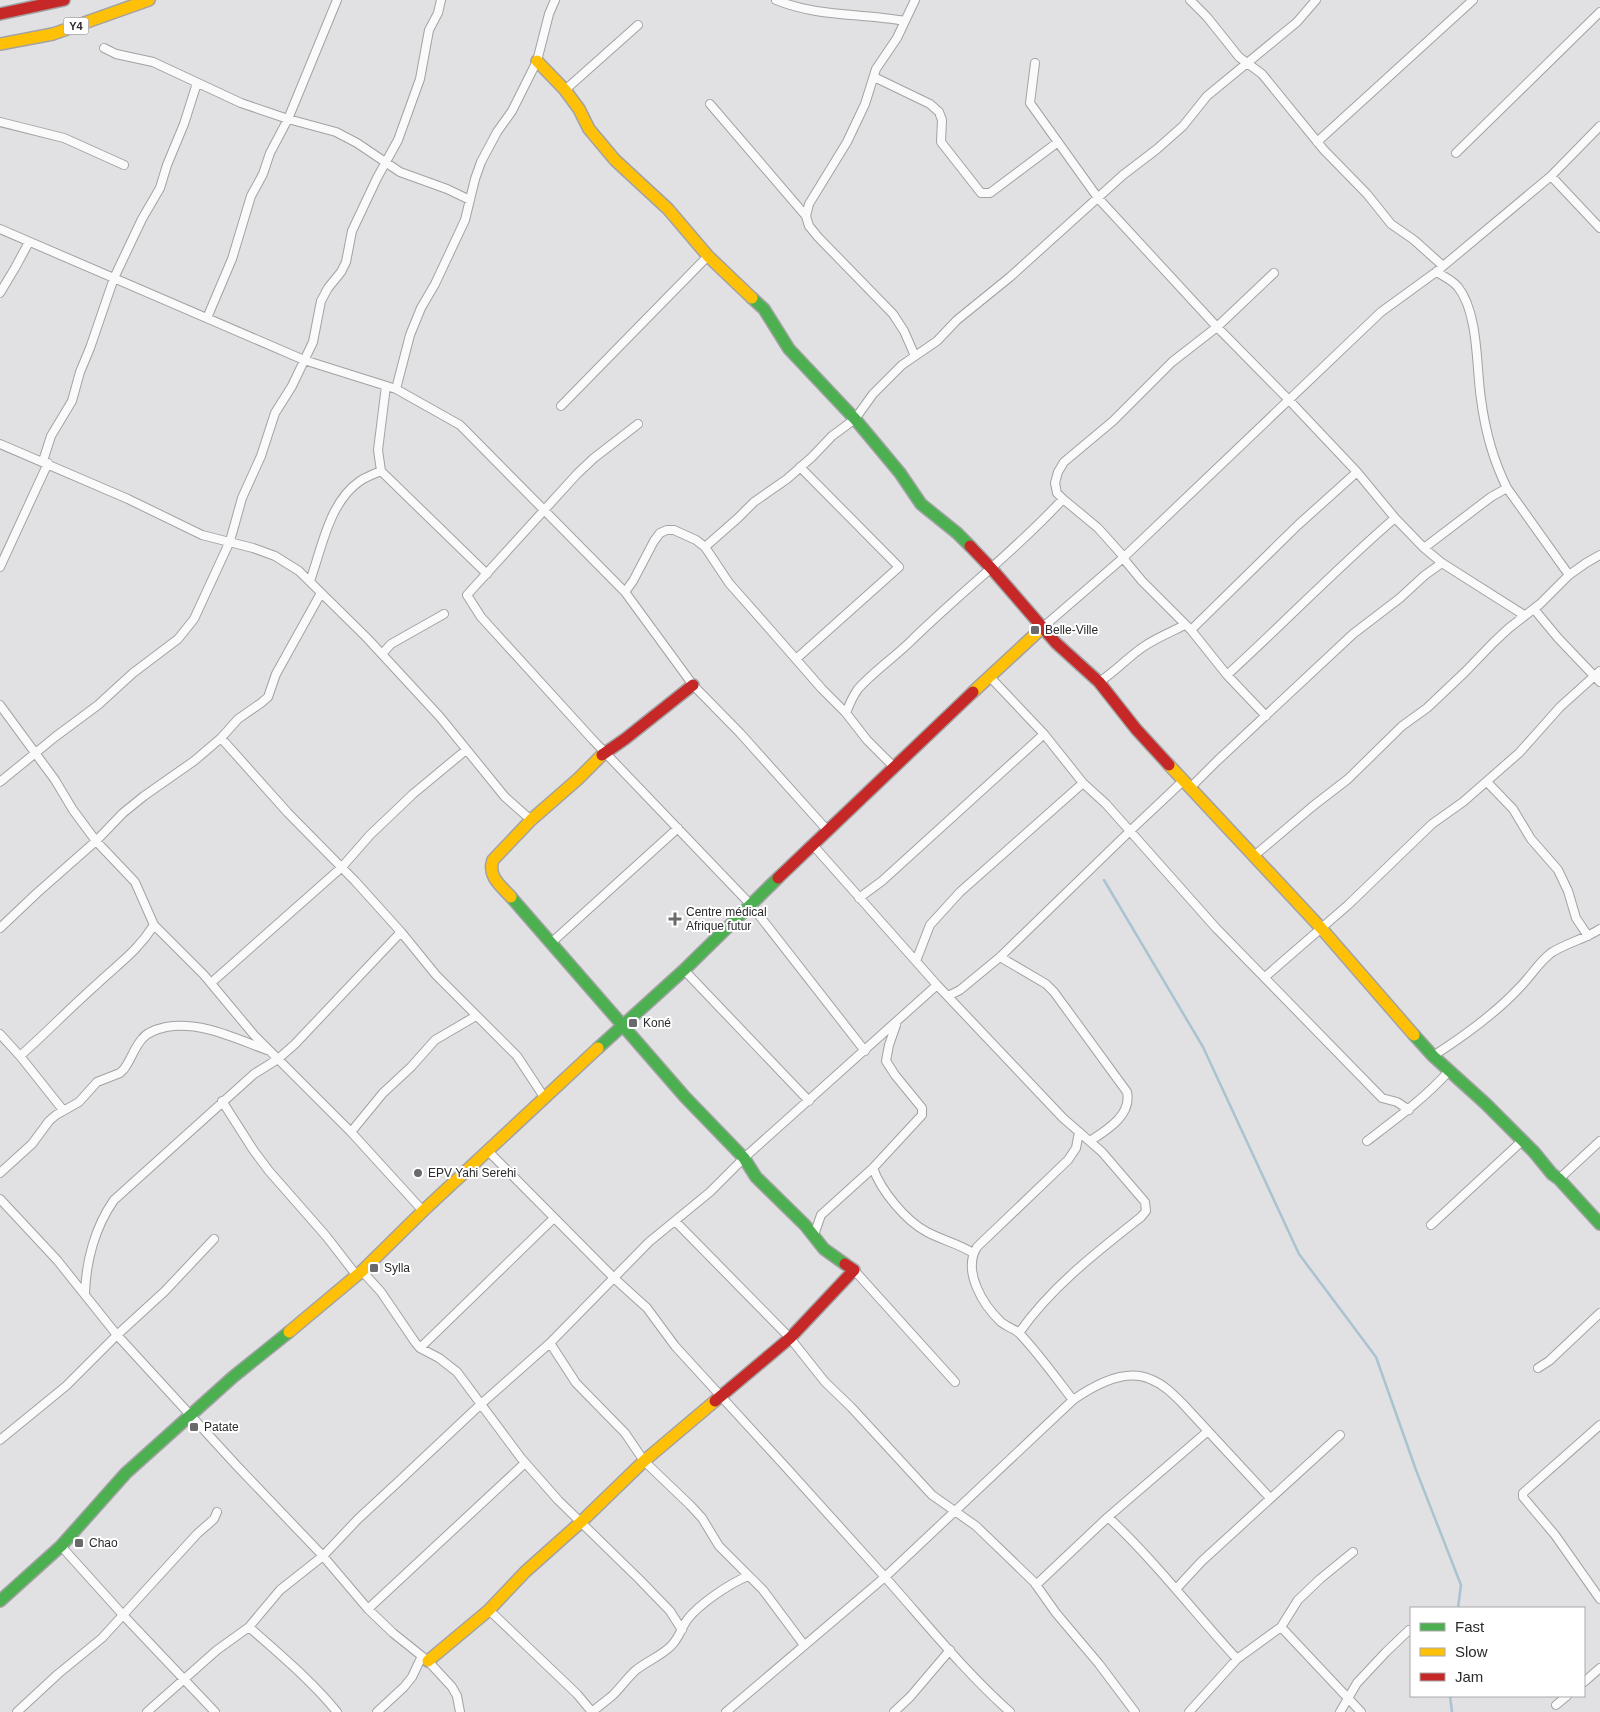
<svg xmlns="http://www.w3.org/2000/svg" width="1600" height="1712" font-family="Arial,sans-serif">
<style>
.lines{fill:none;stroke-linecap:round;stroke-linejoin:round}
.stream{stroke:#a9c3d0;stroke-width:2.5}
.street-casing{stroke:#a2a2a4;stroke-width:10}
.fast-casing{stroke:#a2a2a4;stroke-width:14}
.slow-casing{stroke:#a2a2a4;stroke-width:14}
.jam-casing{stroke:#a2a2a4;stroke-width:14}
.street{stroke:#fafafb;stroke-width:8}
.fast{stroke:#4caf50;stroke-width:11}
.slow{stroke:#ffc107;stroke-width:11}
.jam{stroke:#c62828;stroke-width:11}
.poi-dot{fill:#6a6a6c;stroke:#fff;stroke-width:2}
.labels{text-anchor:middle;dominant-baseline:central;stroke-width:4;stroke-linejoin:round;paint-order:stroke}
.shield{fill:#fff;stroke:#6a6a6b;stroke-width:1}
.shield-label{font-size:11px;font-weight:bold;fill:#2a2a2c}
.poi-label{font-size:12px;fill:#2a2a2c;stroke:#fff;text-anchor:start}
</style>
<rect width="100%" height="100%" fill="#e1e1e3"/>
<g class="lines">
<path class="stream" d="M1104,880l99,167 96,207 77,103 40,113 45,115 -3,23
M1450,1696l2,16"/>
<g class="street-casing">
<path id="street" d="M776,0c41,17 85,13 129,21
M1190,0l17,17 32,40 23,17 62,76 43,44 24,30 23,16 29,26
M104,48l12,6 37,8 88,41 47,16 48,13 21,11 43,29 47,17 23,11
M1035,63l-5,40 68,95 119,129 71,72 69,73 38,46 29,30 18,15 82,52
M874,77l56,27 9,8 3,8 -1,22 40,51h9l68,-51
M565,90l73,-65
M710,104l96,112 3,10 9,11 75,77 11,17 11,25
M0,122l64,16 60,27
M1317,142l156,-142
M1456,153l144,-141
M1551,176l49,52
M806,216l3,-12 38,-62 18,-38 11,-35 21,-31 18,-38
M0,229l304,131 92,29 64,36 165,167 68,93 47,48 87,97
M1436,272c8,4 16,8 22,15 21,27 18,80 23,112 4,31 12,61 26,89l62,87
M0,293l15,-25 14,-26
M207,318l25,-59 19,-63 12,-22 7,-21 18,-34 49,-119
M386,386l-8,64 3,21 106,103
M396,389l14,-54 11,-27 14,-24 30,-64 10,-41 6,-17 16,-30 15,-21 25,-50 12,-47 6,-14
M561,406l147,-150
M638,424l-44,34 -17,16 -110,121 14,22 112,123 158,165 114,146
M0,444l128,55 74,36 51,13 22,8 24,15 68,67 73,79 65,80 26,23
M43,461l8,-25 21,-35 8,-29 10,-24 24,-70 28,-59 18,-31 7,-23 17,-41 13,-41
M705,547l33,-29 16,-16 33,-23 25,-22 20,-21 23,-17 18,-25 29,-29 35,-24 20,-21 53,-43 113,-102 34,-26 26,-23 24,-30 90,-74 19,-22
M1424,548l67,-51 16,-9
M1124,557l-26,-29 -35,-29 -6,-6 -2,-10 3,-11 6,-10 49,-41 59,-59 45,-35 57,-54
M1123,558l19,23 49,49 36,45 39,41
M0,567l48,-104
M310,581c12,-33 19,-79 50,-100 6,-4 14,-7 21,-10
M625,592l8,-11 21,-40 6,-8 7,-3h7l22,10 9,7 24,36 45,51 48,55 24,24 21,27 27,27
M1534,609l24,29 42,44
M1042,628l81,-70 258,-246 55,-40 115,-96 49,-50
M1191,630l107,-105 59,-53
M382,654l9,-10 53,-30
M796,659l103,-92 -99,-100
M1227,675c57,-52 110,-107 168,-157
M990,677l54,57 39,49 23,21 110,124 166,170 15,4 12,8
M1099,682c16,-10 28,-24 44,-35 13,-9 28,-15 42,-22
M0,705l55,75 18,30 23,31 39,41 19,43 50,50 50,60 97,97 72,79
M846,713c3,-8 7,-17 12,-24 16,-18 37,-32 54,-49 49,-48 104,-90 151,-141
M221,738l67,75 67,68 46,51 35,43 81,81 27,41
M0,782l55,-45 43,-32 35,-32 45,-34 16,-20 36,-78 12,-43 19,-42 14,-43 17,-27 21,-44 8,-41 7,-13 13,-16 5,-10 6,-31 25,-53 21,-38 22,-61 9,-49 9,-17 3,-13
M1487,782l26,27 18,30 27,31 10,21 8,27 12,18
M1191,787l26,-26 136,-127 47,-36 25,-23 17,-12
M812,844l125,141 126,133 39,34 43,50 1,9 -5,6c-43,34 -90,70 -122,116
M1254,856l59,-50 35,-27 54,-53 25,-18 38,-36 29,-30 15,-14 31,-24 29,-29 17,-12 14,-8
M859,898l23,-17 162,-147
M0,928l37,-35 59,-52 27,-28 21,-17 50,-35 27,-23 17,-19 23,-16 7,-6 8,-23 45,-81
M551,943l127,-115
M1000,957l46,27 8,8 73,100c5,23 -20,38 -37,49
M916,961l14,-36 30,-33 123,-109
M684,970l125,131
M1265,977l83,-72 84,-81 31,-22 56,-49 41,-46 40,-36
M211,983l131,-116 28,-32 43,-41 53,-44
M948,996l12,-6 40,-33 130,-126 54,-51
M0,1034l20,22 43,54
M20,1056c26,-23 50,-48 76,-71 22,-21 41,-33 58,-60
M1433,1056c28,-18 64,-44 87,-69 11,-11 19,-25 31,-34 15,-10 34,-14 49,-24
M222,1101l32,50 15,20 57,65 31,40
M351,1132l32,-39 28,-26 24,-27 41,-24
M1367,1141c29,-22 58,-43 82,-70
M487,1150l128,129 32,29 28,38c70,76 140,153 209,230 41,46 80,95 126,136
M873,1168c8,23 33,53 54,64 15,8 32,12 46,21
M0,1173l32,-29 17,-23 7,-6 23,-13 18,-20 23,-9 4,-4c7,-9 10,-21 18,-30 5,-7 15,-10 24,-12 35,-6 68,11 101,23
M1559,1179l41,-38
M0,1199l57,61 60,75 120,131 86,90 45,53 25,24 35,28 24,26 5,9 3,16
M675,1221l115,117 35,44 26,25 81,88 44,31 58,56 22,31 43,51 36,48
M1431,1225l91,-84
M814,1235l7,-20 52,-47 49,-53v-7l-27,-33 -9,-14 3,-16 7,-20
M854,1270l101,112
M362,1271l19,21 34,50 5,6 19,10 18,14 64,86 37,42 81,79 31,32 12,19
M85,1293c1,-32 10,-66 29,-93l140,-126 24,-15 17,-15 106,-112
M550,1343l26,40 49,50 19,28 46,44 12,13 17,28 44,44 41,55
M420,1348l134,-130
M1538,1368l11,-7 51,-48
M1073,1400c-17,-22 -34,-46 -53,-66 -5,-5 -13,-7 -19,-12 -18,-17 -39,-51 -24,-75l91,-87 8,-12 3,-16
M1600,1425l-77,68v4l32,38 45,64
M0,1440l66,-54 51,-51 48,-44 49,-52
M1108,1517c47,44 85,94 129,142
M61,1546l63,70 91,96
M1036,1585l72,-68 100,-86
M1176,1589l26,-28 138,-126
M368,1609l157,-146
M489,1610l88,84 15,18
M249,1627c30,27 62,53 88,85
M1281,1627l80,85
M1584,1682l16,-14
M1556,1705l11,-9
M17,1712l41,-38 44,-36 95,-104 17,-15 3,-7
M147,1712l70,-62 32,-23 31,-37 43,-34 35,-37 40,-37 83,-78 69,-61 99,-101 61,-50 34,-34 193,-173
M377,1712l27,-25 8,-10 10,-21
M592,1712c7,-6 14,-11 21,-17 8,-8 15,-18 23,-25 11,-9 25,-14 35,-24 8,-8 10,-17 16,-26 12,-16 42,-36 61,-44
M726,1712l159,-135 188,-177c20,-14 52,-32 77,-21 13,5 22,14 32,24l88,95
M894,1712l16,-15 40,-47
M1189,1712l48,-53 44,-32 17,-27 22,-21 33,-27
M1340,1712l17,-29 29,-31 23,-22"/>
</g>
<g class="fast-casing">
<path id="fast" d="M752,298l12,11 25,40 66,70 45,54 21,31 36,29 13,13
M511,897l174,200 59,61 12,19 49,48 19,24 21,15
M1414,1035l19,21 53,48 48,48 18,22 7,5 41,45
M598,1048l86,-78 94,-92
M0,1601l61,-55 65,-73 107,-96 56,-45"/>
</g>
<g class="slow-casing">
<path id="slow" d="M0,44l53,-10 96,-34
M537,61l28,29 14,19 10,20 26,31 53,49 40,47 44,42
M973,692l69,-64
M1169,765l152,163 93,107
M511,897c-10,-11 -24,-21 -18,-37l38,-40 47,-41 24,-24
M289,1332l73,-61 61,-60 175,-163
M428,1661l61,-51 36,-38 56,-50 63,-61 71,-60"/>
</g>
<g class="jam-casing">
<path id="jam" d="M0,14l64,-14
M970,546l21,22 65,75 43,39 37,47 33,36
M602,755l23,-16 68,-54
M778,878l195,-186
M715,1401l75,-63 64,-68 -9,-6"/>
</g>
<use href="#street" class="street"/>
<use href="#fast" class="fast"/>
<use href="#slow" class="slow"/>
<use href="#jam" class="jam"/>
</g>
<g class="poi-dot">
<rect x="1030" y="625" width="10" height="10" rx="2.5"/>
<path d="M672.5 911.5h5v5h5v5h-5v5h-5v-5h-5v-5h5z"/>
<rect x="628" y="1018" width="10" height="10" rx="2.5"/>
<circle cx="418" cy="1173" r="5"/>
<rect x="369" y="1263" width="10" height="10" rx="2.5"/>
<rect x="189" y="1422" width="10" height="10" rx="2.5"/>
<rect x="74" y="1538" width="10" height="10" rx="2.5"/>
</g>
<g class="labels">
<rect class="shield" x="63.5" y="17.5" width="25" height="17" rx="4"/>
<g class="shield-label">
<text x="76" y="26">Y4</text>
</g>
<g class="poi-label">
<text x="1045" y="630">Belle-Ville</text>
<text x="686" y="912">Centre médical<tspan x="686" dy="14">Afrique futur</tspan></text>
<text x="643" y="1023">Koné</text>
<text x="428" y="1173">EPV Yahi Serehi</text>
<text x="384" y="1268">Sylla</text>
<text x="204" y="1427">Patate</text>
<text x="89" y="1543">Chao</text>
</g>
</g>
<rect x="1410" y="1607" width="175" height="90" fill="#ffffff" stroke="#aaaaab"/>
<rect x="1420" y="1623" width="25" height="8" fill="#4caf50" stroke="#aaaaab"/>
<text x="1455" y="1632" font-size="15" fill="#2a2a2c">Fast</text>
<rect x="1420" y="1648" width="25" height="8" fill="#ffc107" stroke="#aaaaab"/>
<text x="1455" y="1657" font-size="15" fill="#2a2a2c">Slow</text>
<rect x="1420" y="1673" width="25" height="8" fill="#c62828" stroke="#aaaaab"/>
<text x="1455" y="1682" font-size="15" fill="#2a2a2c">Jam</text>
</svg>
